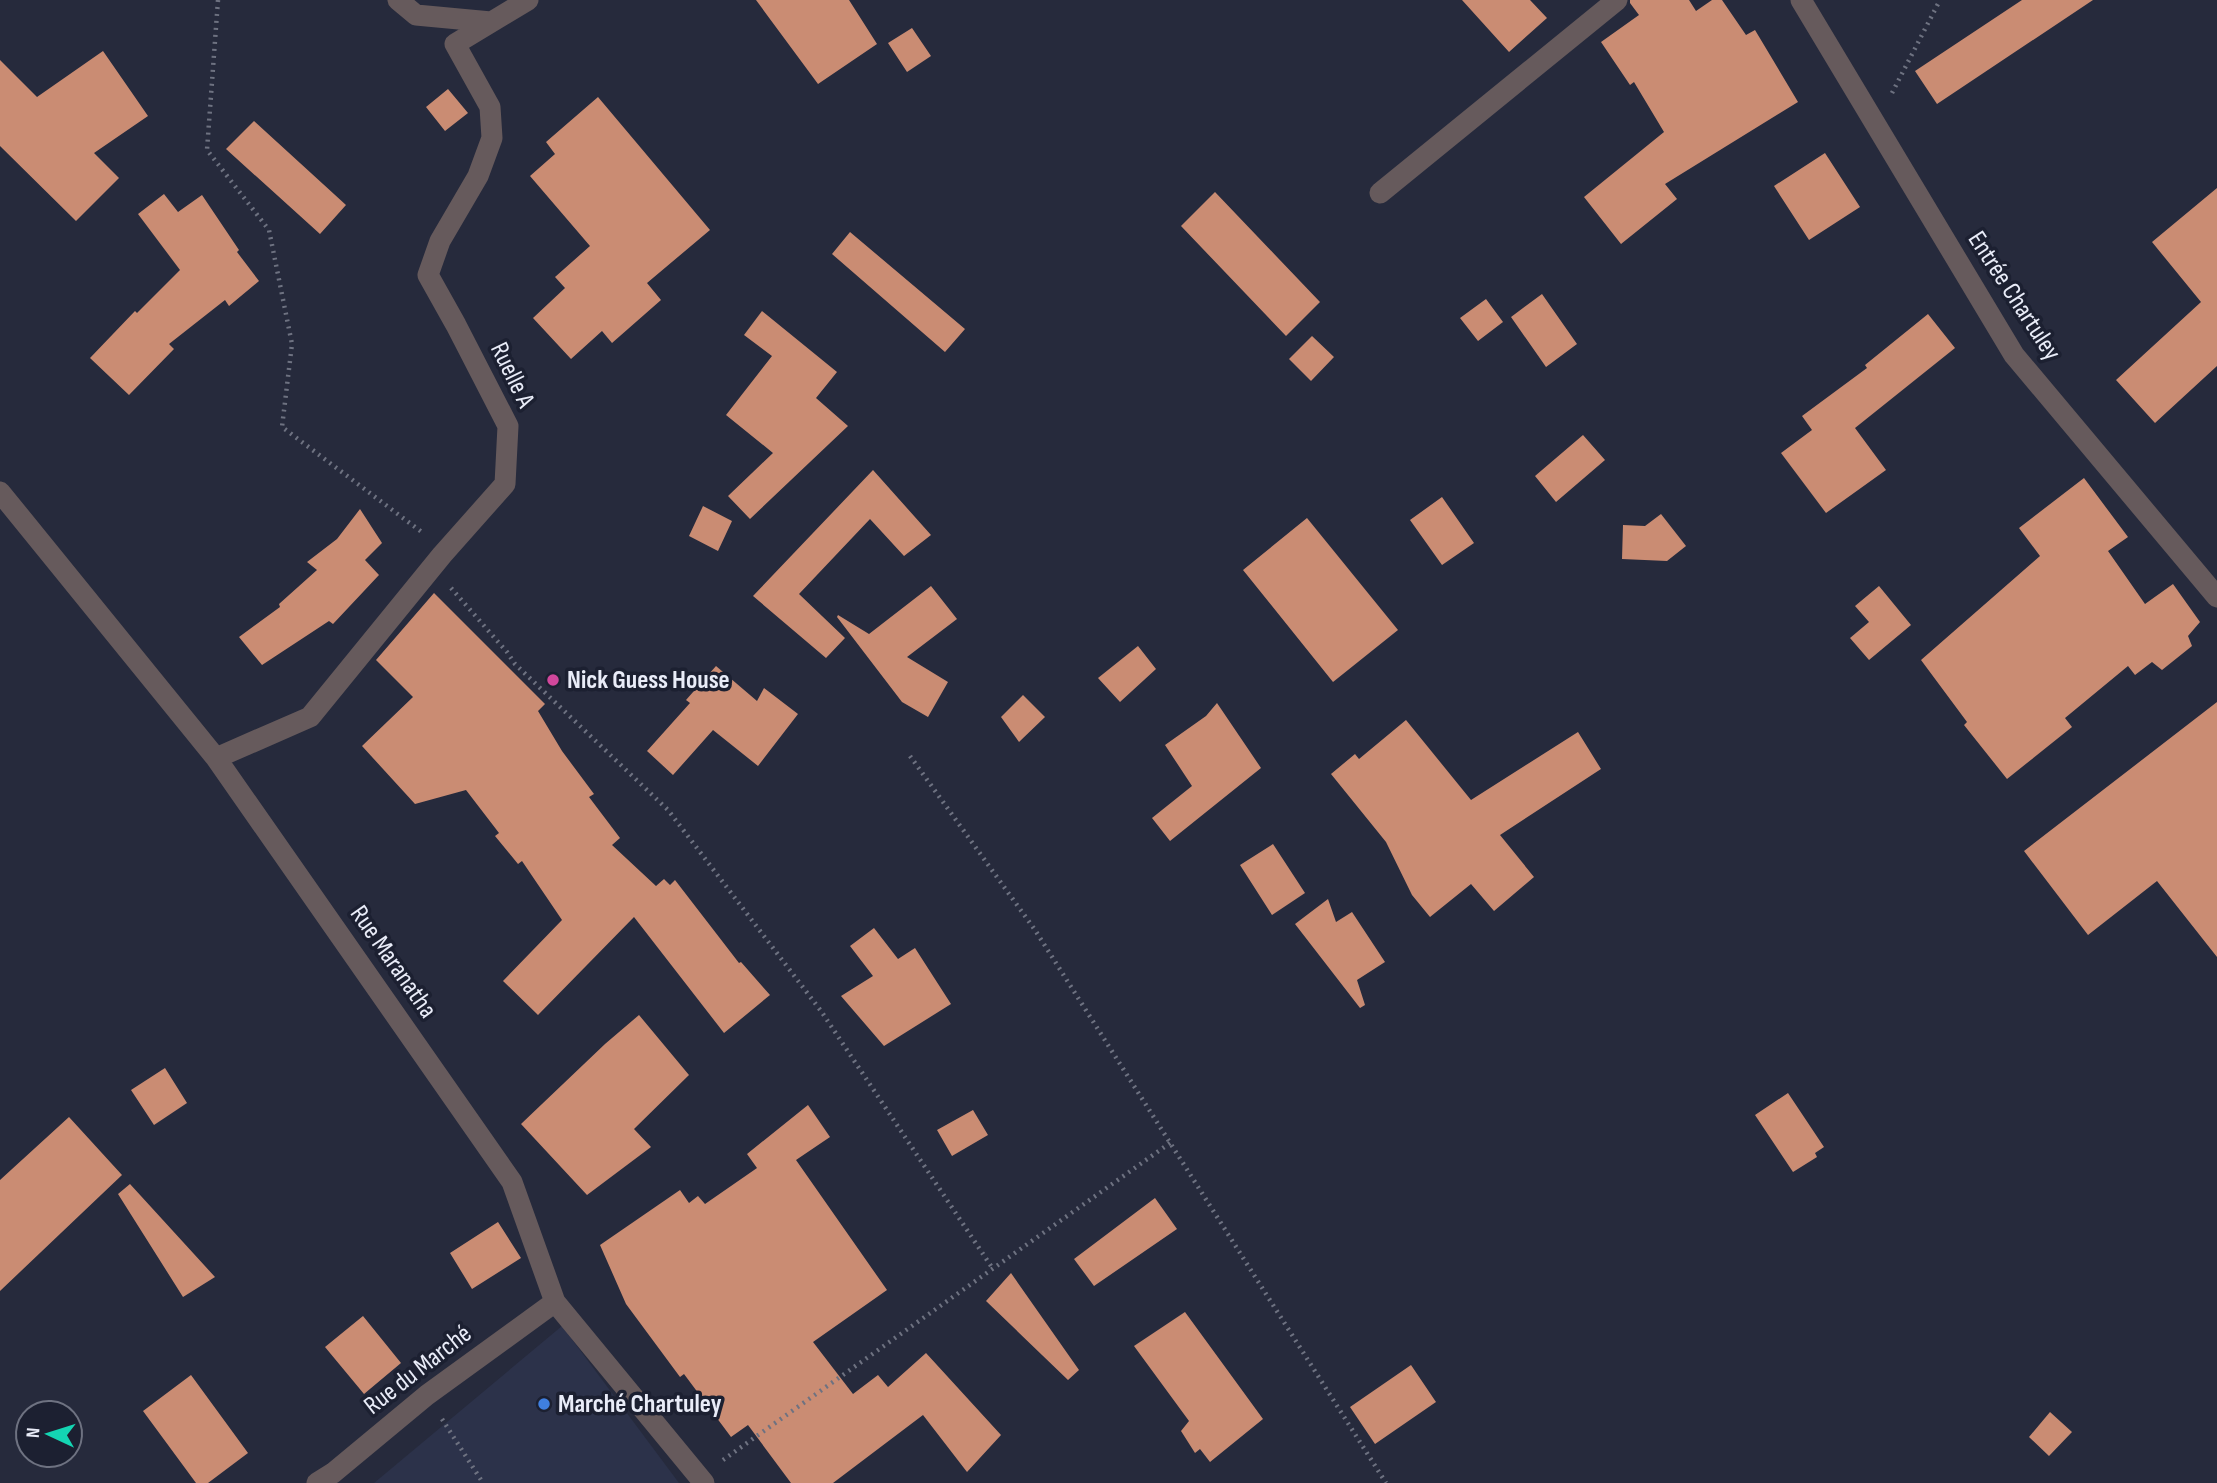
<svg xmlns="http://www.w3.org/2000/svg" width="2217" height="1483" font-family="'Sofia Sans Condensed',sans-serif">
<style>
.built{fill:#2c324a}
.building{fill:#ca8c73}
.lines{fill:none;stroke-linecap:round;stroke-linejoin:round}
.path{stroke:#6e7281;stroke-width:4.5;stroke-dasharray:2 5;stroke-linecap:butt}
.minor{stroke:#665a5c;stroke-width:21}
.hotel-dot{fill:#d1479c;stroke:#1c2031;stroke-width:2.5}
.shop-dot{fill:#3f7fe0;stroke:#1c2031;stroke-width:2.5}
.labels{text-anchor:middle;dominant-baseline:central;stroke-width:7;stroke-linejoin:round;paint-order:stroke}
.street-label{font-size:26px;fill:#e9ecf8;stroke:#1c2031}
.poi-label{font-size:26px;font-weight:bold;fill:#e9ecf8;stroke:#1c2031;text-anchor:start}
</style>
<rect width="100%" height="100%" fill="#262a3c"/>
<path class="built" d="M562,1326l117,157h-305z"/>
<path class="building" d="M756,0h93l28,44 -59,40z
M1462,0h68l17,18 -38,34z
M1630,0h59l7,11 16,-11h10l24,35 9,-5 43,72 -133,82 12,15 -56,45 -37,-47 80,-65 -30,-50 -4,3 -29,-43 38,-27 -9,-12z
M2022,0h71l-156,104 -22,-33z
M912,28l19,28 -24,16 -19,-29z
M103,51l45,65 -54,37 25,25 -43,43 -76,-75v-86l37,37z
M448,89l20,24 -23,18 -19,-24z
M598,97l112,133 -63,53 14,17 -49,43 -10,-12 -31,28 -38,-41 32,-30 -10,-11 35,-31 -60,-70 25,-22 -9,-12z
M254,121l92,84 -26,29 -94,-85z
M1825,153l35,54 -51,33 -35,-54z
M2217,188v178l-62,57 -39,-43 85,-78 -49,-60z
M1215,192l105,110 -34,34 -105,-110z
M164,194l14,18 24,-17 37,55 -2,2 22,29 -30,25 -4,-6 -56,44 5,5 -45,46 -39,-37 45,-47 2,2 43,-43 -42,-56z
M850,232l115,97 -20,23 -113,-98z
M1542,294l35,50 -31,23 -35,-50z
M1486,299l17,23 -25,19 -18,-23z
M762,311l75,61 -21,26 32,28 -98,93 -22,-23 45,-43 -47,-38 46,-59 -28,-21z
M1928,314l27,34 -100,80 31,42 -60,43 -45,-60 31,-23 -10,-14 65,-48 -2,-3z
M1312,336l22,21 -23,24 -22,-22z
M1583,435l22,25 -49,42 -21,-26z
M873,470l58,65 -27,21 -34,-37 -71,75 46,44 -19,20 -73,-62z
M2084,478l44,59 -20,14 37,53 28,-20 27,38 -12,14 4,10 -30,24 -10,-8 -17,13 -7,-9 -63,52 7,9 -65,52 -43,-54 3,-3 -46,-62 119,-104 -21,-28z
M1442,497l32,46 -32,22 -32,-45z
M703,506l29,15 -14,30 -29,-15z
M360,509l22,34 -17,17 14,15 -46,49 -4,-3 -67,44 -23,-28 41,-30 -1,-3 38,-34 -10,-8 30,-23z
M1661,514l25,32 -19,15 -45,-2 1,-34 22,1z
M1307,518l91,112 -65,52 -90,-112z
M931,586l26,33 -50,38 41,25 -20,35 -26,-15 -65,-85 1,-2 31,19z
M1879,586l32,39 -42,35 -19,-22 19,-16 -14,-16z
M434,593l111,111 -7,7 24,40 32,43 -5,3 31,41 -8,7 44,41 8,-7 6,6 5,-5 64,83 2,-1 29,33 -46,38 -90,-116 -96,98 -35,-34 59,-61 -40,-59 -4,3 -23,-28 4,-3 -33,-43 -51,14 -53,-58 51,-49 -37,-37z
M1138,646l18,23 -36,33 -22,-24z
M716,666l41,35 7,-13 34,26 -40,52 -45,-36 -40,45 -26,-24 43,-48 -4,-3z
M1023,695l22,22 -26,25 -18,-25z
M2217,702v255l-60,-76 -69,54 -64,-84z
M1217,703l44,65 -91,73 -18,-23 40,-32 -27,-41 41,-29z
M1406,720l65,80 107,-68 23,37 -101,66 34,42 -40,34 -23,-27 -41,33 -18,-22 -26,-53 -55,-68 24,-20 4,5z
M1273,844l32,49 -33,22 -32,-50z
M1328,899l8,23 16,-10 33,50 -28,18 8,25 -5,3 -65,-84z
M874,928l24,31 17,-11 36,56 -67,42 -43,-50 32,-20 -23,-30z
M639,1015l50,60 -55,54 17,18 -64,48 -66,-71 84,-80z
M165,1068l22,35 -33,22 -23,-35z
M1788,1093l36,54 -9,6 2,4 -24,15 -38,-57z
M808,1105l22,32 -34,23 91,130 -74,52 40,52 25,-19 10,12 38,-34 75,82 -34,37 -44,-57 -90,68h-42l-43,-58 -17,12 -47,-63 -4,3 -54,-73 -26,-59 80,-55 9,13 9,-7 7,8 52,-36 -10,-14z
M973,1110l15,25 -36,21 -15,-26z
M69,1117l53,58 -122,116v-111z
M130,1184l85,93 -32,20 -65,-103z
M1155,1198l22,31 -83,57 -20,-27z
M498,1222l23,36 -49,31 -22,-36z
M1011,1273l68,97 -11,10 -82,-79z
M1185,1312l78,107 -53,43 -10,-13 -5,4 -14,-22 8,-10 -55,-75z
M363,1316l38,47 -37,31 -39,-47z
M1411,1365l25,37 -61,42 -25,-37z
M191,1375l57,78 -40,30h-12l-53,-72z
M2050,1412l22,20 -23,24 -20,-19z"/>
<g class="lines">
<path class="path" d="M218,0l-11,150 62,80 23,114 -10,83 141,106
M1892,93l48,-93
M451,588l56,64 8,12 153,146 153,201 172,258
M910,756l125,174 351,553
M442,1419l41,64
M723,1460l447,-317"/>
<path class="minor" d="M398,0l18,15 75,7
M1801,0l213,355 203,242
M1380,193l237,-193
M0,492l216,266 296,424 43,120 149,181
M216,758l94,-41 132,-162 63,-71 3,-58 -52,-101 -28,-50 12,-34 38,-65 14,-38 -2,-31 -35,-63 73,-44
M317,1483l16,-10 94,-78 128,-93"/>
</g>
<circle class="hotel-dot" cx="553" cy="680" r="7"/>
<circle class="shop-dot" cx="544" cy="1404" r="7"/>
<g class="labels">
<g class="street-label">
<text transform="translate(2014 296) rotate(57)">Entrée Chartuley</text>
<text transform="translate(512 375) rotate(64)">Ruelle A</text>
<text transform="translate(393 962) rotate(55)">Rue Maranatha</text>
<text transform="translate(418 1370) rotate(-38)">Rue du Marché</text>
</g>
<g class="poi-label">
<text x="567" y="680">Nick Guess House</text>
<text x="558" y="1404">Marché Chartuley</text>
</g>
</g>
<g transform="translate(49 1434) rotate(274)"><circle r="33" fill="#1c2031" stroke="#6e7281" stroke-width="2"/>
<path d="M0-5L12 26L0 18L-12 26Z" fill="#14d5b3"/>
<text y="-10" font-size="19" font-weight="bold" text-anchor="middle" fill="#e9ecf8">N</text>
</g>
</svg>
